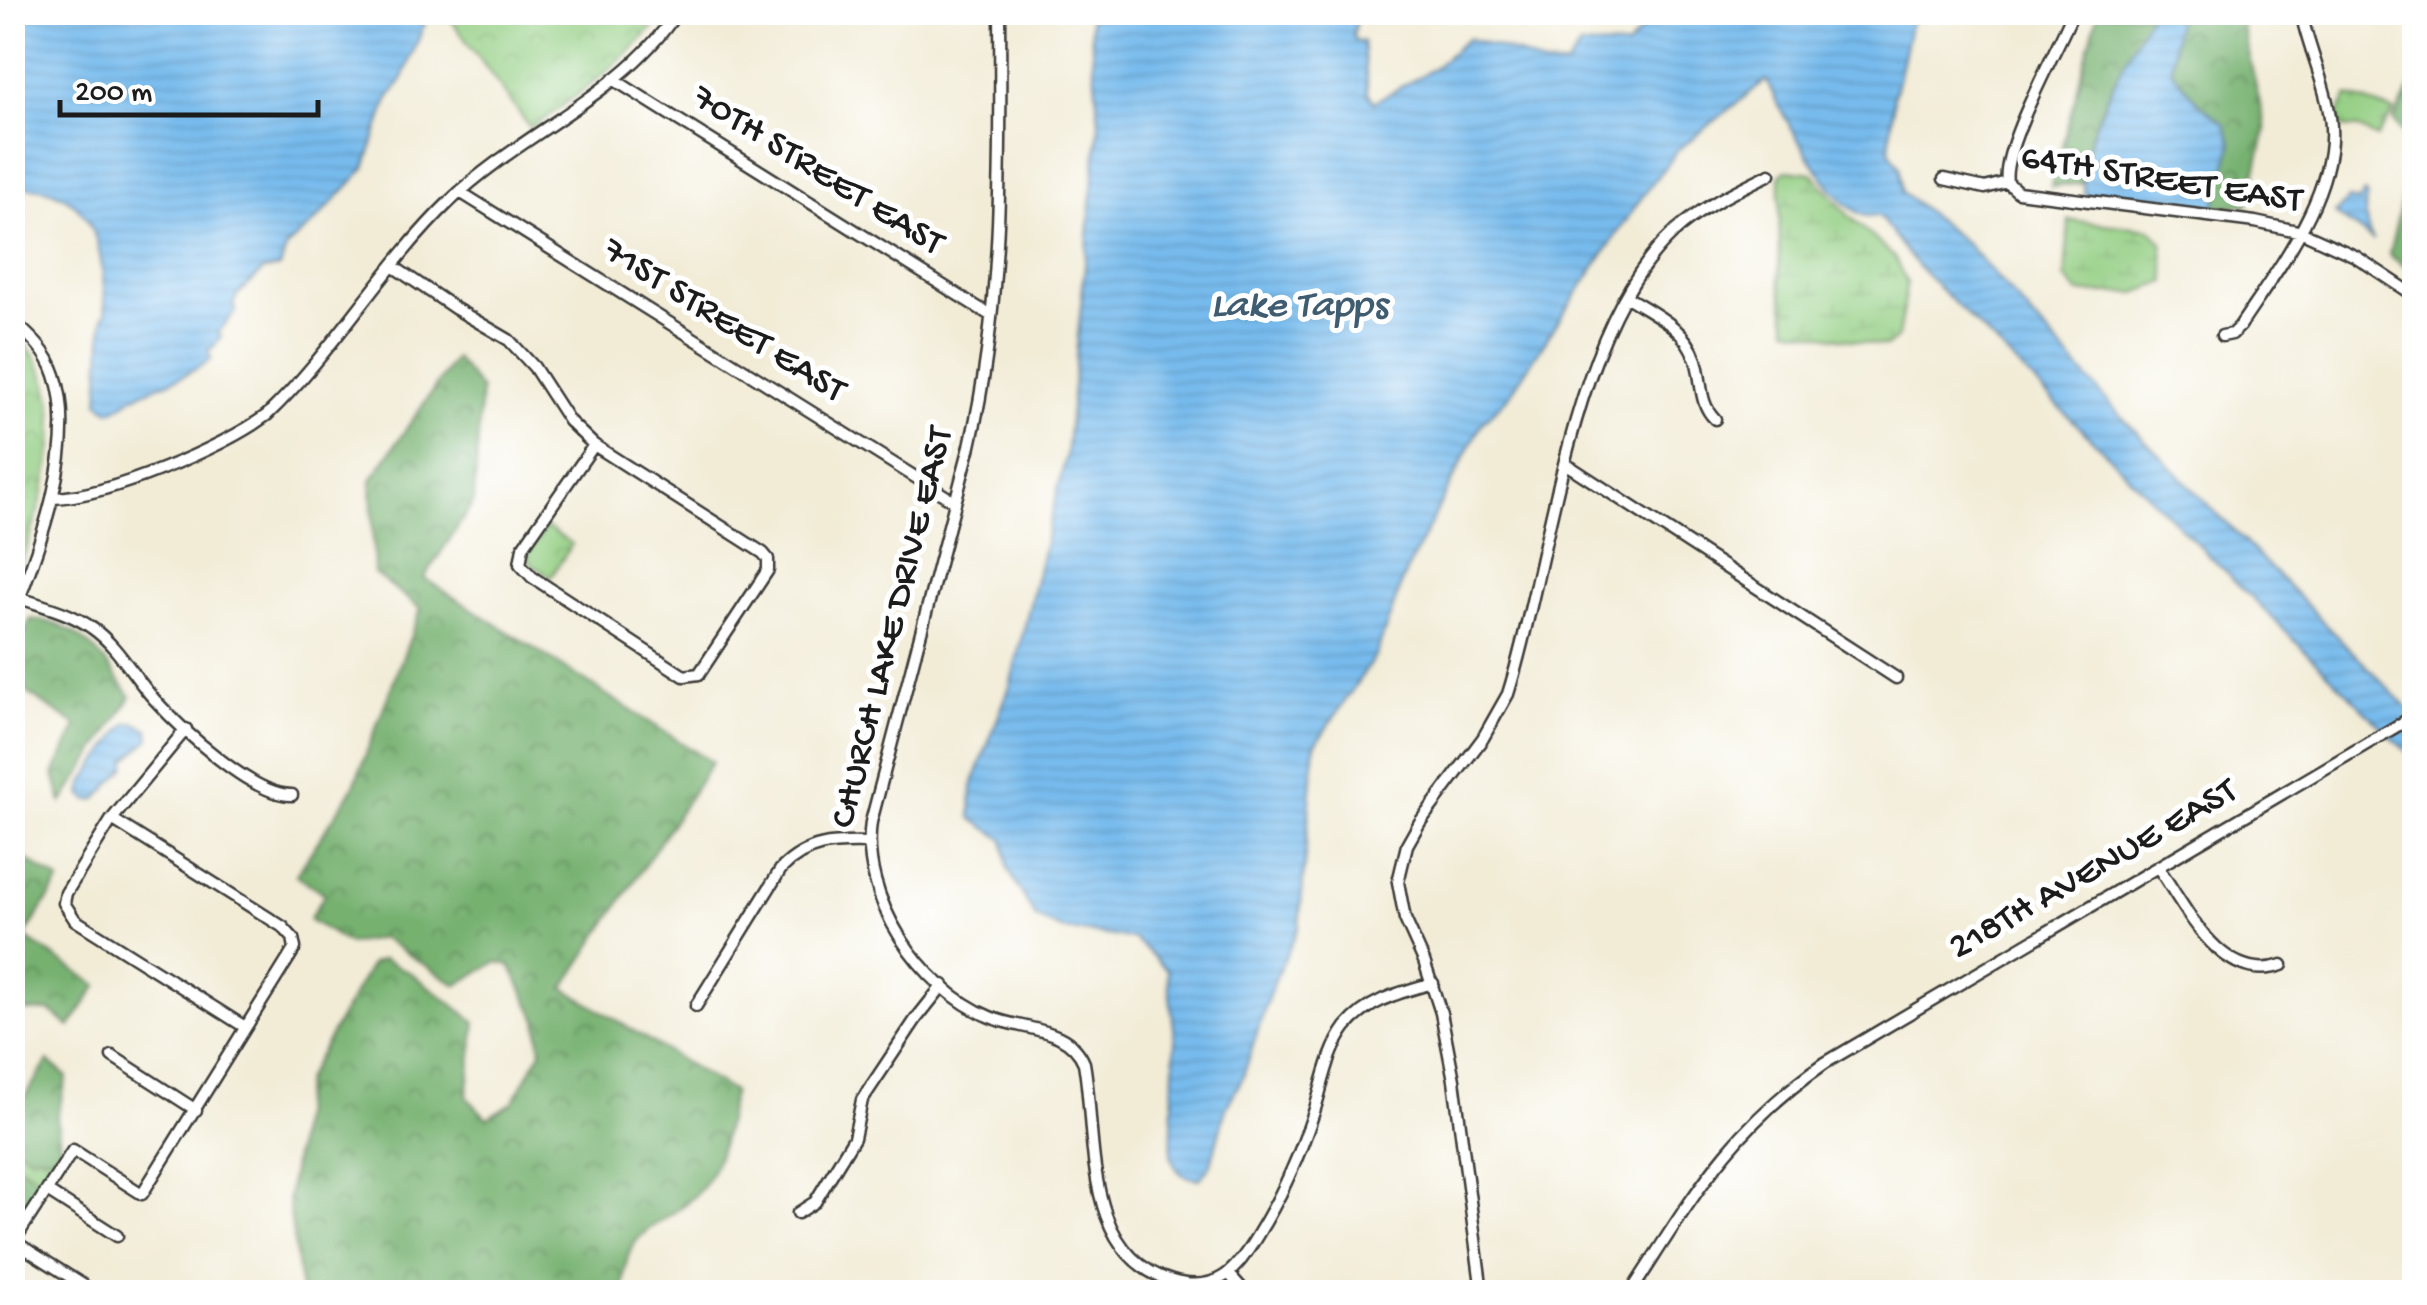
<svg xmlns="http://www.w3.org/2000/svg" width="2427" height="1305" font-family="'Gochi Hand',sans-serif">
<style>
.forest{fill:url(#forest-crowns);stroke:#496646;stroke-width:2.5}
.wetland{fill:url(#wetland-marsh);stroke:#58754f;stroke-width:2.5}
.park{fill:url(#park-crowns);stroke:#58754f;stroke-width:2.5}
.water{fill:url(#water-rules);stroke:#4a6c84;stroke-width:2.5}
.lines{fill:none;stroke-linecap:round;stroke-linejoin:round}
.minor-casing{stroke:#3c3b38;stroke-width:15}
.minor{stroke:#fff;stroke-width:10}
.labels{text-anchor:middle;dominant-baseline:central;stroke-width:10;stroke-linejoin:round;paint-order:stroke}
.street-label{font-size:38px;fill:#1c1c1c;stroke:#fff}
.water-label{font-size:40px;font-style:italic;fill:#405c70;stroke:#fff}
</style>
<defs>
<pattern id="forest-crowns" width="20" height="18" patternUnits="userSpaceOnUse" patternTransform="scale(2.5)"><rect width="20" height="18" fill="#76b170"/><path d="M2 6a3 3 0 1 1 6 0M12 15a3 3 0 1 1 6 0" fill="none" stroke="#608f5b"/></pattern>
<pattern id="wetland-marsh" width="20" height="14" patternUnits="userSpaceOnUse" patternTransform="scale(2.5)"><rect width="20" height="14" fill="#93ce82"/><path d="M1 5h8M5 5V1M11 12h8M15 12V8" fill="none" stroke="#7eb070"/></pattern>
<pattern id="park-crowns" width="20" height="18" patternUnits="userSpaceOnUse" patternTransform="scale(2.5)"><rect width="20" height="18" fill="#93ce82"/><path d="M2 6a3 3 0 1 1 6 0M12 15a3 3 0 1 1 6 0" fill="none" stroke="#7eb070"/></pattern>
<pattern id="water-rules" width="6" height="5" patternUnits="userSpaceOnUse" patternTransform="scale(2.5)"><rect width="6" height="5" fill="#77bbed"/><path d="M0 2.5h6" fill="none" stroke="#66a0cb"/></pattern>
</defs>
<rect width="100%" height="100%" fill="#fff"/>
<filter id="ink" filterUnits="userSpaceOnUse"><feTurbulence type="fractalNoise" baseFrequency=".01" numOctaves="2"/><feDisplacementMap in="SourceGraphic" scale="20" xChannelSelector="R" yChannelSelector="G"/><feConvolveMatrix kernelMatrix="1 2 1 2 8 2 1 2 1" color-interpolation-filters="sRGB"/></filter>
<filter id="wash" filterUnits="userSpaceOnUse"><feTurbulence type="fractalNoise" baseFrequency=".0048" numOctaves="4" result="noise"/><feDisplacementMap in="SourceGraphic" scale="40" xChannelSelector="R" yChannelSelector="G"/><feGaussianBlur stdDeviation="2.25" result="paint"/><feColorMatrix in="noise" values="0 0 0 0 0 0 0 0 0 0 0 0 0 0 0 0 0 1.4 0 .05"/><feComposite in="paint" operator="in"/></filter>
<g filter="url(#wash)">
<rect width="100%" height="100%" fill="#f2ecd7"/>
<path class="forest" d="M2098,13h52c-23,47 -69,118 -68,170l-31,4z
M2177,13h62l27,117 -18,74 -34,4 6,-18 4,-67 -26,-20 -27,-35z
M2414,82v191l-25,-18 24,-105 -20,-30z
M455,358l26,32 -7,112 -50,76 288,184 -148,226 169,104c-8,33 -11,76 -36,101 -39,40 -75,31 -73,99h-256l-4,-2 -2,2h-61l-13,-93 17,-119 66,-116 12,-5 28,14 65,49 -9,75 20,21 26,-16 28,-51 -4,-32 -27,-54 -14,-3 -39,23 -75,-47 -33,6 -40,-25 16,-25 -29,-19 57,-87 68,-179 -47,-36 -3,-93z
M31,619c50,4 73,40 100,78l-69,106 -8,-29 23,-48 -64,-43v-32z
M26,859l34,22 -36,56 74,48 -28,42 -20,-16h-37v-150z
M48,1061l19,16 -10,40 4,40 -33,-2 -14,-9 -2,-30z
M13,1165l7,1 25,16 -28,38 -4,1z"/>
<path class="wetland" d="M1786,170l26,3 37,43 45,41 13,26 -9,54 -12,10 -98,-19 -9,-50 1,-102z
M2069,220l81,9 12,13 4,40 -30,11h-57l-14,-15z"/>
<path class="park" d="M446,13l217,-1 1,1c-36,48 -86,81 -133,116z
M2348,96l46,15 -17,27 -20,-10 -18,-1 -1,-13z
M13,332c71,61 30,164 6,240l-7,-5z
M546,527l26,17 -21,33 -19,-12 -5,-9z
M12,1124l2,22 14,9 33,2 -16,25 -25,-16 -7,-1z"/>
<path class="water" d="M12,13l1,-1 416,1 -26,65 -15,22 -23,68 -54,58 -24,20 -7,21 -17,4 -26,24 -4,10 3,6 -18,22 3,3 -8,12 -5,1 3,10c-22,17 -48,24 -74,36 -11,5 -16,14 -28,16l-10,-9 4,-85 3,-2c-4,-51 -3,-110 -61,-126 -10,-3 -23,-2 -32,-2z
M1089,13h269l-5,22 2,5 8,1 5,51 6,10 60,-34 34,-30 51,16 24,12h24l13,-20c17,2 32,-1 47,2l23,-30 11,-5h252l-19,84 -5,53 11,17 2,25 65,52 154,172 293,298v45l-498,-494 -37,-49c-5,-1 -11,1 -16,-1 -34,-13 -82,-103 -97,-135l-89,71 -40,53 -129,193 -26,26 -77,151 -29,81 -61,90 -16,182 -27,59 -29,91 -17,31 -15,56 -11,15c-17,-1 -23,-6 -29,-22l4,-119 -8,-68 -32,-31 -73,-10 -26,-11 -28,-49 -4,-29 -33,-22 1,-32 38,-100 56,-230 33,-332z
M2150,13h27l-6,56 27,34 26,20 8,21 -18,64 -128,-11c-16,-45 43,-141 64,-184z
M2364,193l3,3c-4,13 -1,35 7,45l-39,-27 13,-15 11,3z
M135,723l14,6 1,10 -24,21v7l-29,32 -9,1 -6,-5 2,-13 37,-52 6,-6z"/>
</g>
<g filter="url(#ink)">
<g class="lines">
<g class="minor-casing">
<path id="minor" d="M864,12l7,5
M1000,12c1,144 3,293 -30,434l-99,376c-11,76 49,166 119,195 32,14 78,8 94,46 13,72 -3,191 88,218 45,13 64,-10 85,-45 25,-40 42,-79 57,-124 9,-28 14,-61 32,-85 22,-27 55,-35 87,-44
M613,79l377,236
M1944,179l41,9 22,-6 11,10 237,30 47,10 53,24 59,39
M2007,182c-6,-34 51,-133 66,-170
M460,192l495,310
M394,267l62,42 53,31 25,27 35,54 25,24 169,108 5,6v11l-69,104 -15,2 -152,-99 -12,-13 3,-17 71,-102
M1627,297c27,17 58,30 69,63 7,22 2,42 19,59
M12,320c18,16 36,32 43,55 24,69 -17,177 -43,242
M2222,336l10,-2 8,-8c37,-56 101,-138 90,-209 -5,-35 -22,-69 -29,-105
M1566,464l330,214
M54,498c55,-2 168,-50 213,-83 68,-65 116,-149 183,-214 70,-68 173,-106 227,-189
M20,598c23,8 52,15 72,30 26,18 41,48 62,71 26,29 99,97 138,96
M186,729l-74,90 -46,74 -2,10 11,17 170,107
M2158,867c28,41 64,119 124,98
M696,1006l85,-137c27,-27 52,-27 88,-26
M112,1056l84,54
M47,1191l70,45
M798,1213l17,-11 39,-64 8,-38 54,-81 27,-34
M12,1240l82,52
M14,1241l59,-91 69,44 153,-246 -2,-10 -10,-11 -171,-108
M1229,1274l16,18
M1482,1292l-28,-212 -13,-67 -17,-52 -19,-42 -7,-37 9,-37 13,-23 63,-84 25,-44c42,-132 62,-365 165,-461 28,-26 63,-42 97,-59
M1631,1292c62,-95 98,-162 194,-229l589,-347"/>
</g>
<use href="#minor" class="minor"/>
</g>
</g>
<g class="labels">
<g class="street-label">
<text transform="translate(817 172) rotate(32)">70TH STREET EAST</text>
<text transform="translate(2161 181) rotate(9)">64TH STREET EAST</text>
<text transform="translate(723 322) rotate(32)">71ST STREET EAST</text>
<text transform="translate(894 628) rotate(-76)">CHURCH LAKE DRIVE EAST</text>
<text transform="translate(2094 871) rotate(-30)">218TH AVENUE EAST</text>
</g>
<g class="water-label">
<text x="1299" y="307">Lake Tapps</text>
</g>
</g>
<rect width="2427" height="1305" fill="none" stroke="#fff" stroke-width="50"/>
<path d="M60 100v15h258v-15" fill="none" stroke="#1c1c1c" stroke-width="5"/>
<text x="75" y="100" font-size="30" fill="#1c1c1c" stroke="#ffffff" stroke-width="8" paint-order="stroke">200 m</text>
</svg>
